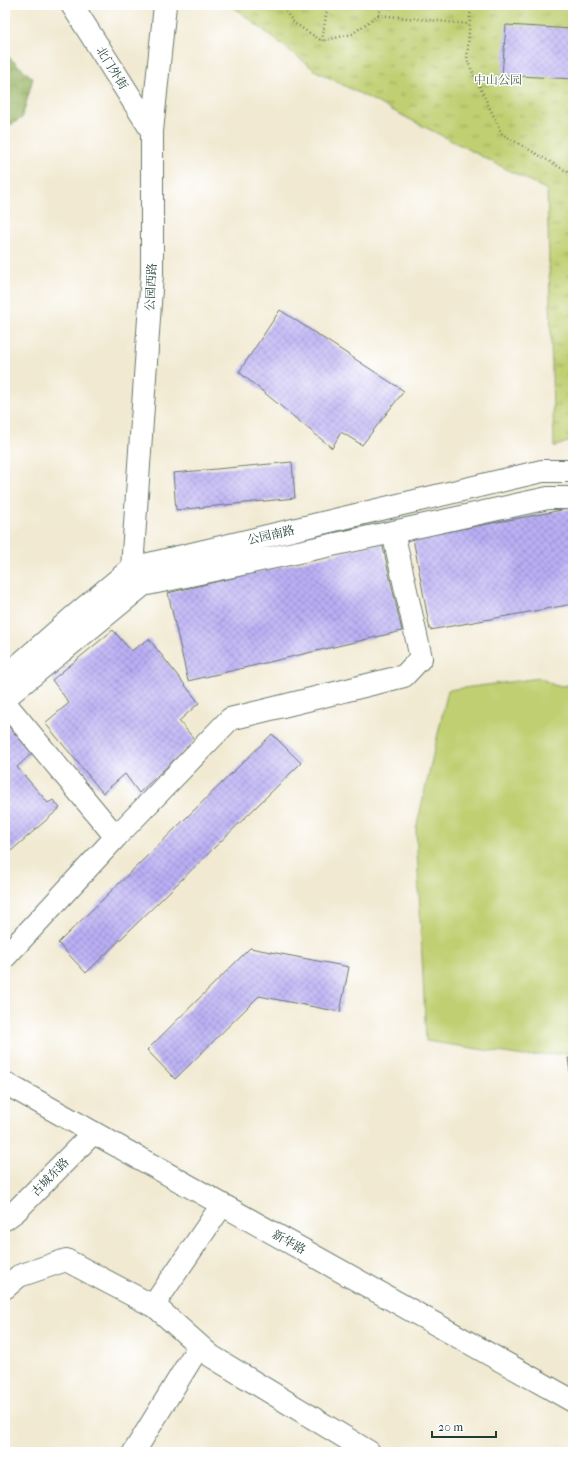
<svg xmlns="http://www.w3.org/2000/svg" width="578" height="1457" font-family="'IM FELL French Canon','Noto Serif SC',serif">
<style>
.grass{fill:url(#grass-tufts);stroke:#708652}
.forest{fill:url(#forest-crowns);stroke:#5c784c}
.pitch{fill:#c0cf71;stroke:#708652}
.building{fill:url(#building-cross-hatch)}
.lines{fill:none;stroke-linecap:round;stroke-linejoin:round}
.minor-casing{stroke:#68796b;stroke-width:24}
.path{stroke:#68796b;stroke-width:2.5;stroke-dasharray:1 3;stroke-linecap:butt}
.minor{stroke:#fff;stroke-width:22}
.labels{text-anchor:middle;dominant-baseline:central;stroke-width:3;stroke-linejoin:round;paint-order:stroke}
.street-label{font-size:12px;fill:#1f3d34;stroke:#fff}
.park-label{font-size:12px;fill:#476243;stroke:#fff}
</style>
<defs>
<pattern id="grass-tufts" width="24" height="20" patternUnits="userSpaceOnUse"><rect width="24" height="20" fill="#c0cf71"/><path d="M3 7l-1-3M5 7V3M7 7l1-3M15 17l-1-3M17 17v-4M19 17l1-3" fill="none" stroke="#9ba95e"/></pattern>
<pattern id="forest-crowns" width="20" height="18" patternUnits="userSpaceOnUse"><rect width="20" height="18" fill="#98b263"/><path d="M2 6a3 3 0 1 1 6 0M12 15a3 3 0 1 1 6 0" fill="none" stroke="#7b9252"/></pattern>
<pattern id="building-cross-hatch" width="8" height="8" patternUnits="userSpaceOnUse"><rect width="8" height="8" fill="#baaff5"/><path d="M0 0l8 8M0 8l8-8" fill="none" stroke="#9790c7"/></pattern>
</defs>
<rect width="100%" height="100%" fill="#fff"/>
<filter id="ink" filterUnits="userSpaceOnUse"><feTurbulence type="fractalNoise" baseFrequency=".025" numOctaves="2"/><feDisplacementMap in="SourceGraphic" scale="8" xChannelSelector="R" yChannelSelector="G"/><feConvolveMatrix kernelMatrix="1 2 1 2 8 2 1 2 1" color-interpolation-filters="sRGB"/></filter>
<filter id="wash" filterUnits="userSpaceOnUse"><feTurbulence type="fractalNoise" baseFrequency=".012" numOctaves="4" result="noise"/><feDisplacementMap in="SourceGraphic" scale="16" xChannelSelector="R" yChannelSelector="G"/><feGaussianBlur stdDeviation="0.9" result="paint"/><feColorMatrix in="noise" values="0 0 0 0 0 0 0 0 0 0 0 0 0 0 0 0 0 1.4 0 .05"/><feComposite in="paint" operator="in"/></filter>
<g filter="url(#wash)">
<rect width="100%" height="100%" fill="#f1e9d1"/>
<path class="grass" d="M231,5h342v435l-19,7 -7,-257 -231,-119z"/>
<path class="forest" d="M5,54l28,24 -11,40 -17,10z"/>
<path class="pitch" d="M540,678l16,8 17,-1v368l-49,3 -98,-15 -10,-212 32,-139z"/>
<g id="blocks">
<path class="building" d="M506,25l67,4v50l-71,-4z
M280,310l124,81 -42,54 -21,-13 -9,16 -93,-76z
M292,462l3,36 -119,12 -3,-37z
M573,508v96l-143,26 -17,-92z
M382,543l20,88 -214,50 -20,-88z
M113,630l18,21 18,-12 50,64 -20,18 16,19 -56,53 -14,-19 -22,19 -58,-70 24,-20 -17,-23z
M5,722l27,31 -15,14 31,36 5,-3 7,8 -49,43 -6,-8v-4l4,-3 -4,-5z
M272,734l29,29 -215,210 -28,-30z
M250,948l99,19 -9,45 -81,-16 -84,83 -28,-29z
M568,1058l5,1v27h-1z"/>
</g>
</g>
<g filter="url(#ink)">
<use href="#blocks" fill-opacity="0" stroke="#68796b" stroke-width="1"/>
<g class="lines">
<g class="minor-casing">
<path id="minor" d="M72,5l80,126
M132,568l20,-294v-143l13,-126
M5,677l67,-59 60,-50 410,-97h31
M5,698l138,-113 250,-53 155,-34h25
M5,703l111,134 -111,120
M116,837l114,-118 174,-43 17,-18 -28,-126
M5,1083l568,318
M5,1219l11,-8 77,-78
M5,1288l14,-12 47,-16 91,48 54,48 158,96
M153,1306l69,-101
M134,1452l65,-106"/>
</g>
<path class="path" d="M281,5l13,18 28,18
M330,5l-3,4 -5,32 30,-7 26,-19 5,-10
M471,5l-4,55 35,74 71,41
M378,15l90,9"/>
<use href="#minor" class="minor"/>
</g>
</g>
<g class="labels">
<g class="street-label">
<text transform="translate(112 68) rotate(58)">北门外街</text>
<text transform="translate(151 287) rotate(-87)">公园西路</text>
<text transform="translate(271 535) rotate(-13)">公园南路</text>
<text transform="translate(50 1177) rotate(-46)">古城东路</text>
<text transform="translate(289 1242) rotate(29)">新华路</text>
</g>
<g class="park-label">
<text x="498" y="80">中山公园</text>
</g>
</g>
<rect width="578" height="1457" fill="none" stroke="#fff" stroke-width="20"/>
<path d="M432 1431v6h64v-6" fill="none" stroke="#1f3d34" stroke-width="2"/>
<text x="438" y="1431" font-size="12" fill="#1f3d34" stroke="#ffffff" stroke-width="3" paint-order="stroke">20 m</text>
</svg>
